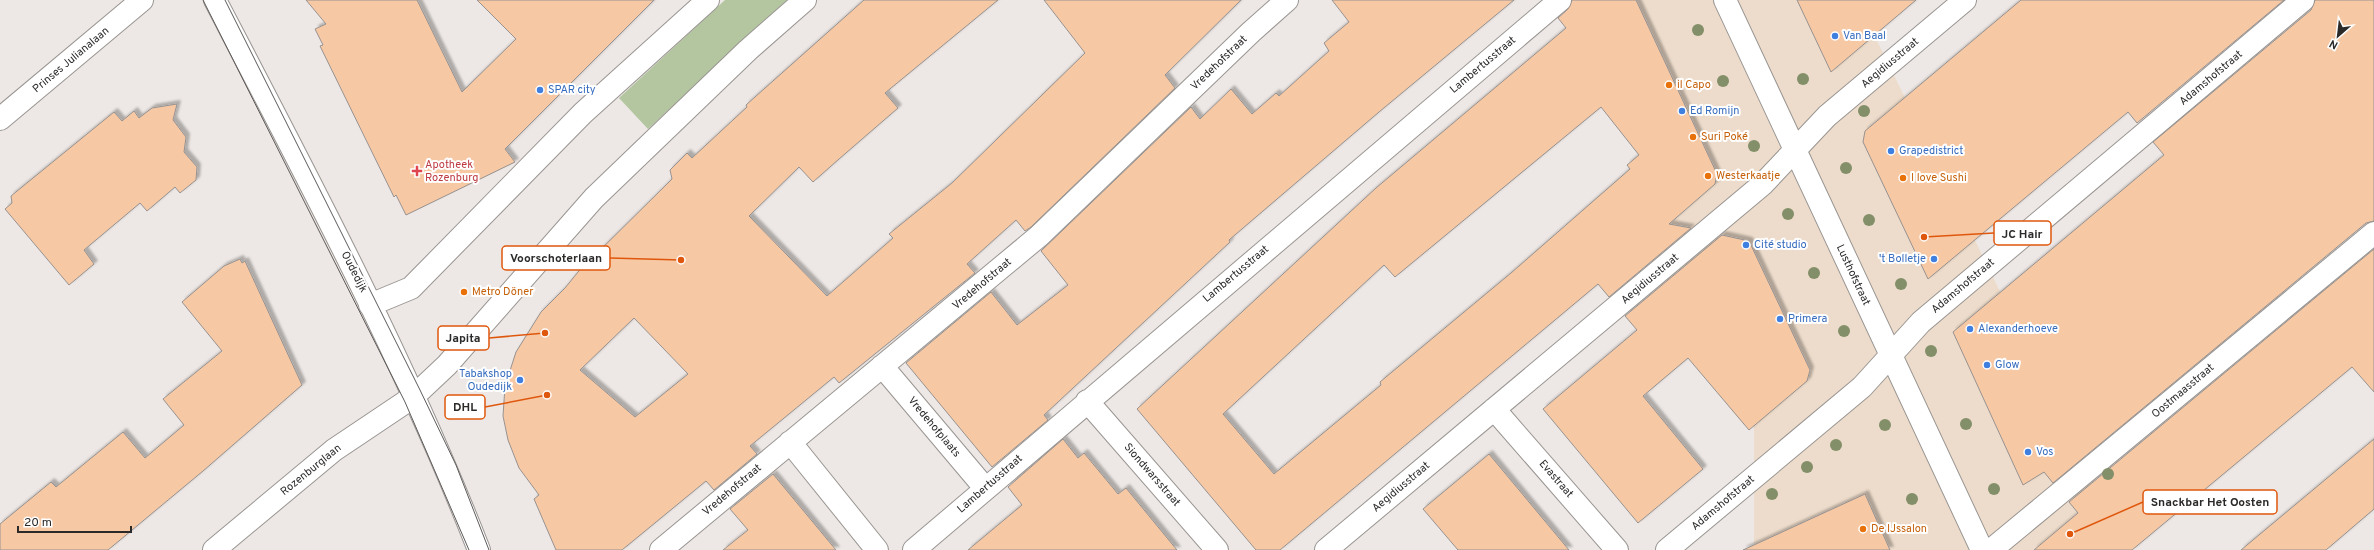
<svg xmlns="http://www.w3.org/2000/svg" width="2374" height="550" font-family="Overpass,sans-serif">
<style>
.commercial{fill:#eddccb}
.green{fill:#b3c69f}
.building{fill:#f7c8a4;stroke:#979290;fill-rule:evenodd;filter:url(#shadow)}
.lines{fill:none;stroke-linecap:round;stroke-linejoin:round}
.minor-casing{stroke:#999592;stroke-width:24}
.minor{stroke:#fff;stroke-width:22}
.tram{stroke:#5d5a59;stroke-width:1}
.tree{fill:#838f68}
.shop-dot{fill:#3f7fe0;stroke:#fff;stroke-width:1.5}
.food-dot{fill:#e8710a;stroke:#fff;stroke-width:1.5}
.health-dot{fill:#e0444e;stroke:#fff;stroke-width:1.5}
.labels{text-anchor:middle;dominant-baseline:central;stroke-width:4;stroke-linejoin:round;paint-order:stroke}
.shop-label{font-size:11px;fill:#366cbe;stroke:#fff;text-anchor:start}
.street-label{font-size:11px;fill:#2c2a29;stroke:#fff}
.food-label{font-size:11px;fill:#c56008;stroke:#fff;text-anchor:start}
.health-label{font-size:11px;fill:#be3a42;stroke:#fff;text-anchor:start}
.leader{fill:none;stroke:#df570d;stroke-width:1.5}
.callout-dot{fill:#df570d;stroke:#fff;stroke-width:1.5}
.callout{fill:#fff;stroke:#df570d;stroke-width:1.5}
.callout-label{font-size:12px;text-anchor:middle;font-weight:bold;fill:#2c2a29}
</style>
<defs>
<filter id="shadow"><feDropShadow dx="3.5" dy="-3.5" stdDeviation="1" flood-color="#0004"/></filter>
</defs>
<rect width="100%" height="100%" fill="#ede8e5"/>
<path class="commercial" d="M1575,0h282l270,550h-368l-5,-5v-119l-10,-1 -16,-19 14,-12 -82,-90 -6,-68 -19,-62 -8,-9 12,-10z"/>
<path class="green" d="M725,0h62l-139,129 -29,-31z"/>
<path class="building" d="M306,0h111l45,92 54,-53 -39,-39h177l-149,149 10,13 -109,53 -10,-20 -2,2 -74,-151 3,-1 -8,-16 11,-5z
M864,0h134l-113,93 13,15 -59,51 -26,23 -14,-15 -50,49 78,80 66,-58 -4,-4 63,-51 133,-130 -41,-53h197l-76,75 10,13 -144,139 -6,4 -9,-11 -49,44 8,9 -136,110 -5,-6 -84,69 7,8 -43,36 -8,-9 -84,69h-66l-22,-51 5,-4 -20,-27 -11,-28 -5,-24 2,-30 11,-34 25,-40 24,-24 13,-16 94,-93 -2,-9 17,-17 5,5 55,-51 -1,-2zM634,318l54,56 -53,43 -55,-47z
M1332,0h182l-135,112 -150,128 1,2 -186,173 4,5 -56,47 -86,-104 85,-71 26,33 51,-40 -27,-34 150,-144 9,12 31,-30 21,25 24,-21 3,3 50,-45 -5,-8 25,-21z
M1572,0h64l81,174 -2,10 -46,40 22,4 -82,69 -11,-13 -318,266h-24l-119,-141 239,-221 190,-160 -8,-10 10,-9zM1601,107l38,48 -12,10 3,4 -119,104 -131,109 1,3 -107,89 -51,-60 161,-149 11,12z
M1797,0h119l-85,72z
M2021,0h263l-147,123 -9,-11 -200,167 -65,-137 2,-11z
M2315,0h59v221l-8,2 -313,260 -9,-11 -21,13 -70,-153 211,-177 -11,-13 158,-132z
M177,104l-4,16 13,17 -2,15 13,15 -1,13 -16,13 -5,-6 -28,24 -7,-8 -56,47 10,14 -25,21 -64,-76 7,-6 -1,-7 103,-84 8,9 12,-10 5,7 13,-10z
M1722,235l27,6 61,129 -3,11 -58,49 -61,-72 -45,38 60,73 -65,54 -95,-114 94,-79 -12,-14z
M2374,249v143l-22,-25 -220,183h-98l44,-37 -9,-11z
M240,259l2,4 3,-2 57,124 -99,86 -95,79h-108v-26l51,-42 5,5 67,-55 22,26 39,-33 -21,-26 59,-48 -40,-49 42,-36z
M1063,439l15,19 6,-5 34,41 8,-6 51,62h-209l54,-45 -14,-18z
M2374,439v70l-48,41h-85z
M1489,454l80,96h-111l-35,-41z
M773,474l63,76h-113l25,-20 -18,-21z
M1865,494l25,56h-147z"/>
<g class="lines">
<g class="minor-casing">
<path id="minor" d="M215,0c94,180 190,361 264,550
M1725,0l257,550
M0,119l142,-119
M370,305l41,-17 172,-175 125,-113
M882,366l103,122
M1087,401l130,149
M1494,409l123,141
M790,442l87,108
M214,550l120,-100 79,-53 34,-32 147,-167 154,-148 57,-50
M661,550l378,-314 212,-204 36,-32
M914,550l646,-550
M1326,550l437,-366 64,-68 138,-116
M1667,550l195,-163 59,-65 382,-322
M1991,550l383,-317"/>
</g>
<use href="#minor" class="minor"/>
<path class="tram" d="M203,0l202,402 64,148
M225,0l195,390 36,75 33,85"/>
</g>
<g class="tree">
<circle cx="1698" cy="30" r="6"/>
<circle cx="1803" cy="79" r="6"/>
<circle cx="1723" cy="81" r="6"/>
<circle cx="1864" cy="111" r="6"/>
<circle cx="1754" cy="146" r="6"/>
<circle cx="1846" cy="168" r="6"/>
<circle cx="1788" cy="214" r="6"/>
<circle cx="1869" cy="220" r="6"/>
<circle cx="1814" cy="273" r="6"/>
<circle cx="1901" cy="284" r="6"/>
<circle cx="1844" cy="331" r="6"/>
<circle cx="1931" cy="351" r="6"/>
<circle cx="1966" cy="424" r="6"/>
<circle cx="1885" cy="425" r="6"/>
<circle cx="1836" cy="445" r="6"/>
<circle cx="1807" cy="467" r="6"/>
<circle cx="2108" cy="474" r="6"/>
<circle cx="1994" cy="489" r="6"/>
<circle cx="1772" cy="494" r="6"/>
<circle cx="1912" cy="499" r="6"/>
</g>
<g class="shop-dot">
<circle cx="1835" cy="36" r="4"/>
<circle cx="540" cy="90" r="4"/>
<circle cx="1682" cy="111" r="4"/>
<circle cx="1891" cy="151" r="4"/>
<circle cx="1746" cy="245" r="4"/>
<circle cx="1934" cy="259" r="4"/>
<circle cx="1780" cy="319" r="4"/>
<circle cx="1970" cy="329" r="4"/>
<circle cx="1987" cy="365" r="4"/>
<circle cx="520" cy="380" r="4"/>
<circle cx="2028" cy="452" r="4"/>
</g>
<g class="food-dot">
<circle cx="1669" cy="85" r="4"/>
<circle cx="1693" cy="137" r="4"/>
<circle cx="1708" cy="176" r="4"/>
<circle cx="1903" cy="178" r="4"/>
<circle cx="464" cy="292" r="4"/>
<circle cx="1863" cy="529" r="4"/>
</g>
<path class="health-dot" d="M415 165h4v4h4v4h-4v4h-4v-4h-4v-4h4z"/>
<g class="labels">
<g class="shop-label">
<text x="1843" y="36">Van Baal</text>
<text x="548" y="90">SPAR city</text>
<text x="1690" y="111">Ed Romijn</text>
<text x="1899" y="151">Grapedistrict</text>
<text x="1754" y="245">Cité studio</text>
<text x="1926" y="259" text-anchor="end">'t Bolletje</text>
<text x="1788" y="319">Primera</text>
<text x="1978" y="329">Alexanderhoeve</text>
<text x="1995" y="365">Glow</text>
<text x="512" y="374" text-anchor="end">Tabakshop<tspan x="512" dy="13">Oudedijk</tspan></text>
<text x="2036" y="452">Vos</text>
</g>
<g class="street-label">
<text transform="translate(71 60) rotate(-40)">Prinses Julianalaan</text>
<text transform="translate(1219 63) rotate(-44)">Vredehofstraat</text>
<text transform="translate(1890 63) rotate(-40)">Aegidiusstraat</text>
<text transform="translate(1483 65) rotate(-40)">Lambertusstraat</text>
<text transform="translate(2211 78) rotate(-40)">Adamshofstraat</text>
<text transform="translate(354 272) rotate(63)">Oudedijk</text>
<text transform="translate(1236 274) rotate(-40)">Lambertusstraat</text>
<text transform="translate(1853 275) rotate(65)">Lusthofstraat</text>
<text transform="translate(1650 279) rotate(-40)">Aegidiusstraat</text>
<text transform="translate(982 284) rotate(-40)">Vredehofstraat</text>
<text transform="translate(1963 286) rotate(-40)">Adamshofstraat</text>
<text transform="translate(2183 391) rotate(-40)">Oostmaasstraat</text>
<text transform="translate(934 427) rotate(50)">Vredehofplaats</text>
<text transform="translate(311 470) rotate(-39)">Rozenburglaan</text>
<text transform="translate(1152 475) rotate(49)">Siondwarsstraat</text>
<text transform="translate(1556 479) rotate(49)">Evastraat</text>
<text transform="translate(990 484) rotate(-41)">Lambertusstraat</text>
<text transform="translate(1401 487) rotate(-40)">Aegidiusstraat</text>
<text transform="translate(732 490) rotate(-40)">Vredehofstraat</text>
<text transform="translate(1723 503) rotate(-40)">Adamshofstraat</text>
</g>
<g class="food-label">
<text x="1677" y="85">il Capo</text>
<text x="1701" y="137">Suri Poké</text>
<text x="1716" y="176">Westerkaatje</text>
<text x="1911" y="178">I love Sushi</text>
<text x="472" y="292">Metro Döner</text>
<text x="1871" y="529">De IJssalon</text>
</g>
<g class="health-label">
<text x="425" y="165">Apotheek<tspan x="425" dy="13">Rozenburg</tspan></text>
</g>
</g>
<path class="leader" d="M1924 237L1994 233M681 260L610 258M545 333L489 338M547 395L485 407M2070 534L2143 502"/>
<g class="callout-dot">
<circle cx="1924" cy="237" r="4"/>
<circle cx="681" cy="260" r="4"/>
<circle cx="545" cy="333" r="4"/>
<circle cx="547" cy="395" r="4"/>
<circle cx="2070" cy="534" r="4"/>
</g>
<g class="callout">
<rect x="1994" y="221" width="57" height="24" rx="4"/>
<rect x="502" y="246" width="108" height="24" rx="4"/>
<rect x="438" y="326" width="51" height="24" rx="4"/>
<rect x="445" y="395" width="40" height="24" rx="4"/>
<rect x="2143" y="490" width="134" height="24" rx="4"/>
</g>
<g class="callout-label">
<text x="2022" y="238">JC Hair</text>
<text x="556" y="262">Voorschoterlaan</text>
<text x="463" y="342">Japita</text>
<text x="465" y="411">DHL</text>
<text x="2210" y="506">Snackbar Het Oosten</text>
</g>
<g transform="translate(2338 36) rotate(208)" stroke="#ffffff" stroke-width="3" paint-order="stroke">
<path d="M0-3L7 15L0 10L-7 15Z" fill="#2c2a29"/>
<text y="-6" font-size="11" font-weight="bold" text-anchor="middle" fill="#2c2a29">N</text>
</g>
<path d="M18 526v6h113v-6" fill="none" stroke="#2c2a29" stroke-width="2"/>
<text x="24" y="526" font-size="12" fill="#2c2a29" stroke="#ffffff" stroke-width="3" paint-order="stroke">20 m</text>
</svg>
